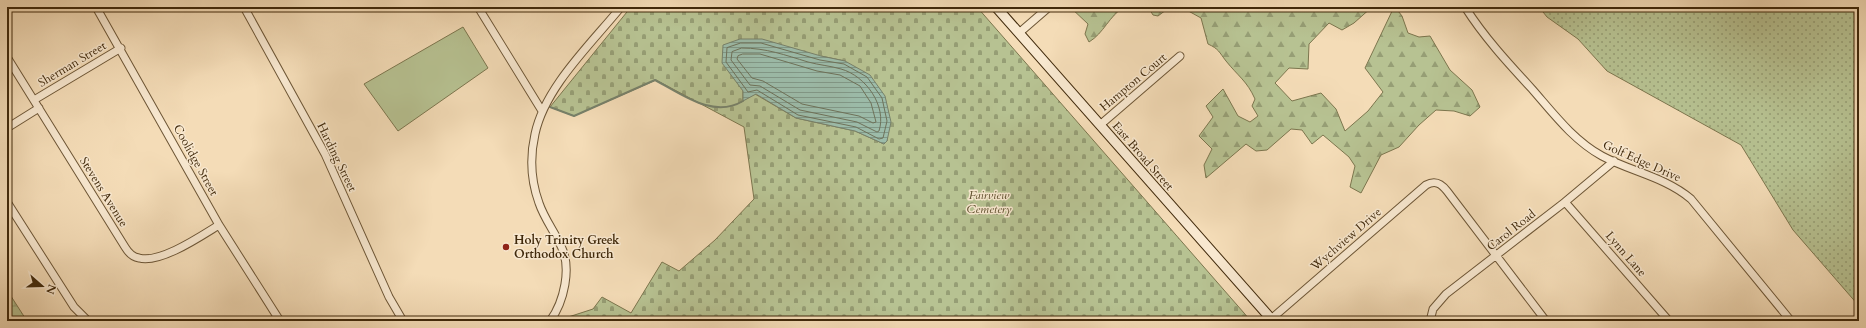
<svg xmlns="http://www.w3.org/2000/svg" width="1866" height="328" font-family="Cardo,serif">
<style>
.grass{fill:url(#grass-dots);stroke:#7c764e}
.forest{fill:url(#forest-firs);stroke:#7c764e}
.wetland{fill:url(#wetland-marsh);stroke:#7c764e}
.cemetery{fill:url(#cemetery-stones);stroke:#7c764e;fill-rule:evenodd}
.green{fill:#b7c292;stroke:#7c764e}
.water{fill:url(#water-rules);stroke:#77816a}
.lines{fill:none;stroke-linecap:round;stroke-linejoin:round}
.shore{stroke:#6e725a;stroke-width:1}
.stream{stroke:#77816a;stroke-width:2}
.street-casing{stroke:#6d5636;stroke-width:9}
.secondary-casing{stroke:#40290b;stroke-width:11}
.street{stroke:#f8e8d0;stroke-width:7}
.secondary{stroke:#f8e8d0;stroke-width:9}
.poi-dot{fill:#8f2418;stroke:#f8e8d0;stroke-width:1.5}
.labels{text-anchor:middle;dominant-baseline:central;stroke-width:3;stroke-linejoin:round;paint-order:stroke}
.street-label{font-size:12px;fill:#40290b;stroke:#f8e8d0}
.park-label{font-size:12px;font-style:italic;fill:#5e4f2d;stroke:#f8e8d0}
.poi-label{font-size:12px;font-weight:bold;fill:#40290b;stroke:#f8e8d0;text-anchor:start}
</style>
<defs>
<pattern id="grass-dots" width="8" height="8" patternUnits="userSpaceOnUse"><rect width="8" height="8" fill="#b7c292"/><path d="M2 2h.1M6 6h.1" fill="none" stroke="#969e75" stroke-width="1.8" stroke-linecap="round"/></pattern>
<pattern id="forest-firs" width="22" height="20" patternUnits="userSpaceOnUse"><rect width="22" height="20" fill="#b7c292"/><path d="M5 1l3.5 6h-7zM16 11l3.5 6h-7z" fill="#969e75"/></pattern>
<pattern id="wetland-marsh" width="20" height="14" patternUnits="userSpaceOnUse"><rect width="20" height="14" fill="#b7c292"/><path d="M1 5h8M5 5V1M11 12h8M15 12V8" fill="none" stroke="#969e75"/></pattern>
<pattern id="cemetery-stones" width="16" height="16" patternUnits="userSpaceOnUse"><rect width="16" height="16" fill="#b7c292"/><path d="M2 7V4a2 2 0 0 1 4 0v3zM10 15v-3a2 2 0 0 1 4 0v3z" fill="#969e75"/></pattern>
<pattern id="water-rules" width="6" height="5" patternUnits="userSpaceOnUse"><rect width="6" height="5" fill="#9cbcaa"/><path d="M0 2.5h6" fill="none" stroke="#819989"/></pattern>
</defs>
<rect width="100%" height="100%" fill="#f4dcb7"/>
<filter id="stains"><feTurbulence type="fractalNoise" baseFrequency=".005" numOctaves="4"/><feColorMatrix values="0 0 0 0 .2 0 0 0 0 .09 0 0 0 0 .02 0 0 0 .5 -.17"/></filter>
<radialGradient id="worn" r=".72"><stop offset=".6" stop-color="#630" stop-opacity="0"/><stop offset="1" stop-color="#630" stop-opacity=".3"/></radialGradient>
<path class="grass" d="M1539,7h320v299l-66,-76 -52,-85 -134,-74 -29,-32 -31,-22z"/>
<path class="forest" d="M1070,7h54c-15,9 -20,26 -35,35l-4,-8 3,-10z
M1148,7h22l-12,9 -5,-1z
M1178,7h194l-18,16 -12,7 -13,-7 -20,21 -1,25 -19,-1 -14,15 17,18 29,-8 15,16 9,22 23,-20 15,-19 -18,-24 29,-61h1l7,9 6,17 11,4 11,-1 20,34 22,20 8,17 -10,9 -16,-5 -18,-1 -17,15 -20,22 -18,8 -20,38 -11,-6 5,-21 -6,-9 -26,-22 -11,9 -10,-14 -11,-1 -24,21 -11,1 -10,-7 -40,34 -2,-13 8,-16 -13,-13 14,-19 -7,-11 17,-17 15,27 12,6 8,-6 -6,-10 3,-7c-8,-18 -17,-23 -29,-38 -7,-9 -7,-12 -18,-17l-7,-26 -18,-10z"/>
<path class="wetland" d="M7,290l20,31h-20z"/>
<path class="cemetery" d="M631,7h346l274,314h-695l37,-12 9,-12 29,16 31,-51 17,9 36,-31 39,-41 -10,-72 -88,-47 -82,36 -24,-9zM821,56l24,5 42,75v5l-3,3 -29,-13 -59,-13 -41,-24 -12,6v-9z"/>
<path class="green" d="M463,27l25,41 -90,63 -34,-47z"/>
<path class="water" d="M740,39h22l59,17 24,5 25,14 15,21 6,26 -4,19 -3,3 -29,-13 -59,-13 -40,-24 -13,7v-10l-21,-28 1,-18z"/>
<g class="lines">
<path class="shore" d="M741,43h20l59,17 24,4 23,13 15,21 5,23 -4,17 -4,1 -23,-12 -58,-12 -41,-25 -9,2 -22,-30 1,-14z
M742,48c24,0 43,7 66,14 11,3 23,4 33,7 25,7 46,37 38,62l-2,1 -20,-10 -57,-12 -40,-24 -10,-1 -19,-25 1,-8z
M743,54h17l57,17 23,4 20,11 11,17 5,19 -3,1 -14,-7 -57,-12 -39,-23 -11,-3 -15,-19 1,-3z"/>
<path class="stream" d="M550,107l24,9 81,-36c27,14 58,39 88,21"/>
<g class="street-casing">
<path id="street" d="M96,7l123,218 61,96
M244,7l81,147 64,143 14,24
M478,7l64,104
M1465,7c19,30 43,56 67,82 21,24 41,51 70,67 30,16 63,21 89,43l100,122
M1019,33l30,-26
M7,57l118,190c3,5 7,10 14,11 21,6 62,-22 80,-33
M34,100l87,-52
M1100,125l80,-69
M7,128l32,-20
M7,202l67,105 14,14
M1565,202l104,119
M1271,319l155,-134c9,-5 15,-2 21,6l99,130
M550,321c14,-19 22,-53 11,-75 -7,-15 -17,-28 -22,-43 -8,-22 -9,-47 -4,-69 10,-47 56,-90 86,-127
M1430,321l3,-12 13,-15 119,-92 49,-41"/>
</g>
<g class="secondary-casing">
<path id="secondary" d="M996,7l277,314"/>
</g>
<use href="#street" class="street"/>
<use href="#secondary" class="secondary"/>
</g>
<circle class="poi-dot" cx="506" cy="247" r="4"/>
<g class="labels">
<g class="street-label">
<text transform="translate(72 64) rotate(-31)">Sherman Street</text>
<text transform="translate(1133 82) rotate(-40)">Hampton Court</text>
<text transform="translate(1143 156) rotate(49)">East Broad Street</text>
<text transform="translate(337 157) rotate(64)">Harding Street</text>
<text transform="translate(196 160) rotate(61)">Coolidge Street</text>
<text transform="translate(1642 161) rotate(24)">Golf Edge Drive</text>
<text transform="translate(104 192) rotate(58)">Stevens Avenue</text>
<text transform="translate(1511 230) rotate(-38)">Carol Road</text>
<text transform="translate(1346 239) rotate(-41)">Wychview Drive</text>
<text transform="translate(1626 254) rotate(49)">Lynn Lane</text>
</g>
<g class="park-label">
<text x="989" y="195">Fairview<tspan x="989" dy="14">Cemetery</tspan></text>
</g>
<g class="poi-label">
<text x="514" y="240">Holy Trinity Greek<tspan x="514" dy="14">Orthodox Church</tspan></text>
</g>
</g>
<rect width="1866" height="328" fill="none" stroke="#f4dcb7" stroke-width="24"/>
<rect x="8" y="8" width="1850" height="312" fill="none" stroke="#40290b" stroke-width="2"/>
<rect x="12" y="12" width="1842" height="304" fill="none" stroke="#40290b"/>
<g transform="translate(42 286) rotate(110)" stroke="#f8e8d0" stroke-width="3" paint-order="stroke">
<path d="M0-3L7 15L0 10L-7 15Z" fill="#40290b"/>
<text y="-6" font-size="11" font-weight="bold" text-anchor="middle" fill="#40290b">N</text>
</g>
<rect width="100%" height="100%" filter="url(#stains)"/>
<rect width="100%" height="100%" fill="url(#worn)"/>
</svg>
